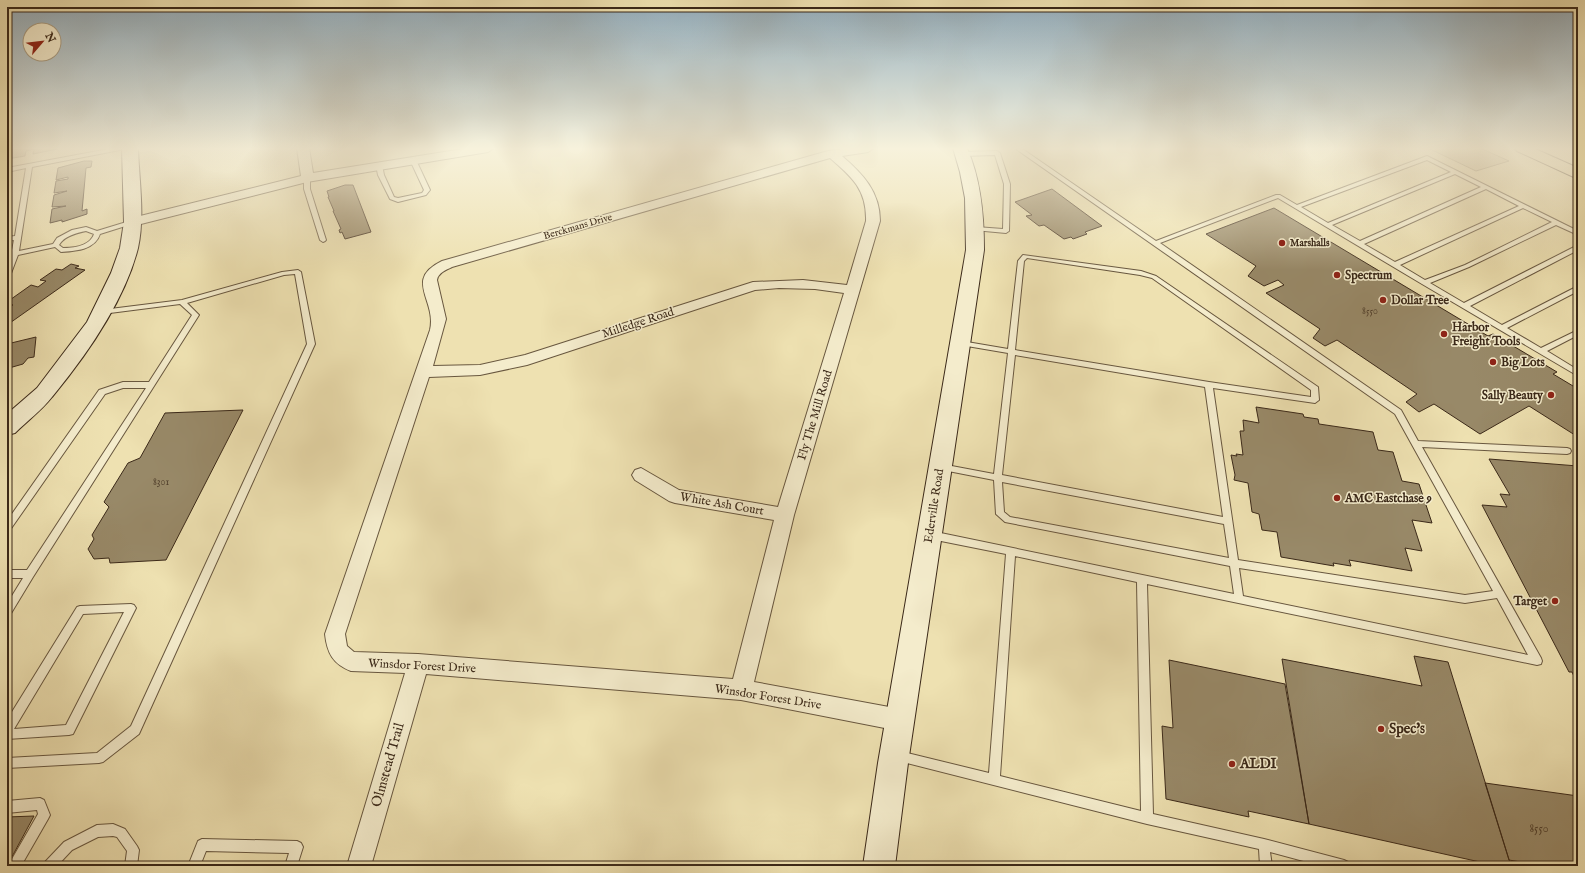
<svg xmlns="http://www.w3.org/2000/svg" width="1585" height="873" font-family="'IM FELL English',serif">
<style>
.green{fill:#d0c297;stroke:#867658}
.building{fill:#988968;stroke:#3b2919}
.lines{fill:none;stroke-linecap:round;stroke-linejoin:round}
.lane-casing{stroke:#68573f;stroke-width:2}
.street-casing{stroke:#68573f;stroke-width:2}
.secondary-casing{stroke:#3b2919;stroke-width:2}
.highway-casing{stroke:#3b2919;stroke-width:2}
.lane{fill:#f4eccc;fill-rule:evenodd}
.street{fill:#f4eccc;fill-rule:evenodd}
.secondary{fill:#f4eccc;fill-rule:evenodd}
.highway{fill:#eee1b1;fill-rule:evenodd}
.poi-dot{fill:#8f2418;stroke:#f4eccc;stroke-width:1.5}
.labels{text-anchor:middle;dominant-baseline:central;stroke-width:3;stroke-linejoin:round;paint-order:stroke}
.far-street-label{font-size:10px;fill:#3b2919;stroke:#f4eccc}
.far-poi-label{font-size:10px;font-weight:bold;fill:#3b2919;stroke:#f4eccc;text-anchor:start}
.number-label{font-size:10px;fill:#52412d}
.poi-label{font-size:12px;font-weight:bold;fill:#3b2919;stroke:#f4eccc;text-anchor:start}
.street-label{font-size:12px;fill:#3b2919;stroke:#f4eccc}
.near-number-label{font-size:12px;fill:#52412d}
.near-poi-label{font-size:14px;font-weight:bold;fill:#3b2919;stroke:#f4eccc;text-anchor:start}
.near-street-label{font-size:14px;fill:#3b2919;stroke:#f4eccc}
</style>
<rect width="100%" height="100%" fill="#eee1b1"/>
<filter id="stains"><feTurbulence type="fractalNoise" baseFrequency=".005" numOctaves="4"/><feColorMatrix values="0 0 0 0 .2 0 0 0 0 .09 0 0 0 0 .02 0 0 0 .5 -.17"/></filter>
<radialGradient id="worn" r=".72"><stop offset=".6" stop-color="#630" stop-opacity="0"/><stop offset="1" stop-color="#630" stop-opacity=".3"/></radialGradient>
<path class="green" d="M1428,148h52l29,13 -33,10z"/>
<path class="building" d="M7,148h55l-29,6 1,-5 -8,2 -1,5 -18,3z
M84,161h8l-1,6 -5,1 -4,43 5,-2v5l-25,8v-2l-12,3 2,-14 14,-3 -14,1 2,-12 13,-4 -13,2 2,-12 12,-2v-2l-12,3 2,-12z
M345,185h8l18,47 -26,7 -3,-7 -2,1 -1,-3 2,-1 -8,-18h1l-6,-14h1l-2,-6z
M1052,189l50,37 -17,6 2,2 -14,5 -2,-2 -7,2 -20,-14 -5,1 -13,-10 6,-1 -17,-13z
M1274,208l214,128 5,-2 64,38 -4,2 25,15v48l-49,-31 -49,28 -46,-30 -15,8 -13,-10 11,-8 -80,-54 -12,6 -12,-8 7,-9 -54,-36 18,-8 -6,-5 -14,6 -16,-10 8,-10 -50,-32z
M71,264l8,2 -4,2 10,2 -78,55v-17l6,-3 -6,-3 24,-17 7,2 8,-6 -6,-1 16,-11 6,1z
M36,337l-2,20 -6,1 -5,6 -14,4v-3l-2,1v-22z
M1256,407l47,7 1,3 14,2 1,5 54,8 5,18 15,2 9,29 17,3 13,39 -20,-3 10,31 -17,-3 7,23 -63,-11 2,6 -18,-3 1,3 -53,-9 -4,-25 -15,-2 -3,-16 -7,-2 -4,-29 -14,-3 1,-5 -4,-20 6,1 -1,-2 7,1 -3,-24h4l-1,-11 16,3z
M243,410l-77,150 -56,3 -1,-5 -15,1 -6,-10 6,-10 -2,-4 17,-28 -5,-5 24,-39 12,-5 25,-45z
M1489,459l89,7v219l-6,-13h-3l-87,-167 25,2 -7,-13 10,1z
M1414,656l34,6 63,204h-13l-189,-42 -27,-165 140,27z
M1169,660l116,24 24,140 -61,-13 1,6 -83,-18 -4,-73 11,2z
M1485,783l93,13v70h-34l-35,-6z
M34,816l-27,50v-49z"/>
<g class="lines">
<g class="lane-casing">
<path id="lane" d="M114,148h9l-3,2 -88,17 -13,84 34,-7 4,-6 15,-8 14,-3 11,4 36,-11 3,2 -1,1 -35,11c-5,16 -25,17 -39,18l-6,-5 -37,8 -8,21 -3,2c0,-13 5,-25 7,-38l-7,1v-4l8,-1 11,-68 -19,4v-4zM86,231l8,3c-4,12 -21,14 -31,14l-4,-3c5,-9 17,-12 27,-14z
M1016,148h5l135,93 120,-46h4l17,10 130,-49 151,75v4l-22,-10 -87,42 -39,16 34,20 114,-58v5l-108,56 32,19 76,-39v5l-71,37 34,20 37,-18v5l-31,16 31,19v6l-156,-92 -144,-86 -118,45 241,167 17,31 149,7 3,1 1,2 -1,2 -3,1 -145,-7 119,211 1,3 -1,3 -4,1 -390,-81 6,230 111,25 80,21 4,2 2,4h-28l-52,-14 2,14h-12l-1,-17 -112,-25 -252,-64 -1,-4 1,-4 4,-1 90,22 17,-219 -75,-15 -3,-1 -1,-3 1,-3 3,-1 303,63 -4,-28 -225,-44 -9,-8 -2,-34 -56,-11 -1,-2 1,-2 3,-1 53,10 14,-121 -47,-8 -4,-2 4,-2 47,8 10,-88 5,-6 118,16 15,5 162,111 1,13 -4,3 -102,-15 25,172 227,35 28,-4 -98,-177 -379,-265zM1427,160l24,12 -123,51 -27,-16zM1455,174l26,13 -121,54 -28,-16zM1486,189l33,17 -124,56 -31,-18zM1523,208l29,14 -87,43 -40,15 -25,-15zM1027,258l113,17 12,3 159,112v7l-102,-15 -194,-32 9,-89zM1015,355l190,32 18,130 -221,-42zM1002,482l222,42 5,34 -219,-41 -6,-5zM1015,556l122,26 4,229 -141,-35zM1239,568l226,35 32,-5 31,57 -285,-59z
M997,151l3,2 10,31 -1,47 -3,2 -32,-3v-2l2,-1 27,2 1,-45 -9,-29 -33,1 -3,-2 3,-2z
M411,159l5,1 14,30 -4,5 -28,7 -8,-3 -12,-24 -2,-10 3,-2 3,2 2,10 10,22 4,1 24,-5 2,-3 -14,-30z
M307,176l3,2v11l16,51 -1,1 -2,1 -3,-2 -16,-51v-11z
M298,270l3,2 14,72 -176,390 -36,28 -4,1 -92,5v-10l90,-5 34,-27 176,-382 -12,-70 -11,1 -97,28 12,12 -166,262 -23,38 -3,1v-12l16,-26h-16v-8h20l119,-182h-23l-18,6 -95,136 -3,2v-11l92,-131 24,-8h26l43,-67 -12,-11 -78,10 -3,-2 3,-2 80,-10 100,-28z
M131,604l3,1 2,3 -63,126 -4,1 -62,4v-19l70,-113 3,-1zM124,612l-58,113 -52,4 69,-115z
M40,798l4,2 6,15 -2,4 -27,47h-13l30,-52 -1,-4 -30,3v-12z
M113,824l12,5 12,17 2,4 -2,16h-12l2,-15 -10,-14 -4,-1 -15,1 -26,13 -15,16h-14l2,-4 19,-20 33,-17z
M202,839l95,2 4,2 2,4 -6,19h-12l4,-13 -83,-2 -6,15h-12l10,-25z"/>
</g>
<g class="street-casing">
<path id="street" d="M297,148h12l4,25 156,-25h25l-6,4 -181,30 -174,44 -5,-1 -2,-3 2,-3 173,-43z
M849,148h25l-6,4 -26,4c21,18 38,36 38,65l-86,294 -40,167 146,27 8,4 3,7 -3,7 -8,4 -159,-31 -315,-26 -55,192h-24l58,-193 -54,-2c-18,-7 -24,-18 -26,-37l105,-304c7,-30 -27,-50 12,-69l386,-110zM830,158c22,19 37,32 36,63l-19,64 -44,-5 -50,2 -228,73 -45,10 -47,1 13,-47 -9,-39c1,-7 9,-10 15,-13zM779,288l36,1 29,4 -66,214 -99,-17 -38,-22 -6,2 -3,5 3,5 34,21 6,2 99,17 -41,159 -315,-25 -64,-2 -7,-6 -2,-12 84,-257 51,-2 47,-10 228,-75z"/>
</g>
<g class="secondary-casing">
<path id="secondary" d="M122,148h16c1,32 7,68 0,100 -13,52 -52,108 -86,149 -10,13 -25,24 -37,36l-8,2v-21l30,-26 50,-66 24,-49 9,-25 4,-26z
M953,148h14c14,32 17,67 17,102l-76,513 -13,103h-32l15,-103 88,-513 -1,-52 -5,-26z"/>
</g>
<g class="highway-casing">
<path id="highway" d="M1514,148h19l45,20v11l-61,-28z"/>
</g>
<use href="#lane" class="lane"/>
<use href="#street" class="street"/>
<use href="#secondary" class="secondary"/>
<use href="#highway" class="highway"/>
</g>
<linearGradient id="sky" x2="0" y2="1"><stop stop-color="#92adbd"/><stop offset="0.55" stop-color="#f7f2dc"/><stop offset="1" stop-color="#f7f2dc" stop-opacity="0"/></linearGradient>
<rect width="1585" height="270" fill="url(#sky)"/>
<g class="poi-dot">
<circle cx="1282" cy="243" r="4"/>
<circle cx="1337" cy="275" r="4"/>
<circle cx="1383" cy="300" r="4"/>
<circle cx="1444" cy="334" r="4"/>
<circle cx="1493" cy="362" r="4"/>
<circle cx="1551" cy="395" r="4"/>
<circle cx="1337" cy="498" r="4"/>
<circle cx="1555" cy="601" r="4"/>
<circle cx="1381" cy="729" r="4"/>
<circle cx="1232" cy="764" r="4"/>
</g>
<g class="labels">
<g class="far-street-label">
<text transform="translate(578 227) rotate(-16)">Berckmans Drive</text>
</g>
<g class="far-poi-label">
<text x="1290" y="243">Marshalls</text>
</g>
<g class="number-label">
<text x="1370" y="311">8550</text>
<text x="161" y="482">8301</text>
</g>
<g class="poi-label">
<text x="1345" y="275">Spectrum</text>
<text x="1391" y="300">Dollar Tree</text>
<text x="1452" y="327">Harbor<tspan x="1452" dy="14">Freight Tools</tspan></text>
<text x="1501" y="362">Big Lots</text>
<text x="1543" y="395" text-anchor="end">Sally Beauty</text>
<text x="1345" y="498">AMC Eastchase 9</text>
<text x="1547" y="601" text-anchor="end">Target</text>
</g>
<g class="street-label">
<text transform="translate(638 323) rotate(-18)">Milledge Road</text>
<text transform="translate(815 415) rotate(-73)">Fly The Mill Road</text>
<text transform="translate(722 504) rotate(10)">White Ash Court</text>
<text transform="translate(934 506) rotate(-81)">Ederville Road</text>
<text transform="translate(422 666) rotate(3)">Winsdor Forest Drive</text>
<text transform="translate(768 697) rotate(9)">Winsdor Forest Drive</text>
</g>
<g class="near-number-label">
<text x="1539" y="828">8550</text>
</g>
<g class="near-poi-label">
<text x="1389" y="729">Spec's</text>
<text x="1240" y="764">ALDI</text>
</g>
<g class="near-street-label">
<text transform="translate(388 765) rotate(-74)">Olmstead Trail</text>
</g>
</g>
<rect width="1585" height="873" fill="none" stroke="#eee1b1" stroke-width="24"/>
<rect x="8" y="8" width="1569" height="857" fill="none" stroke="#3b2919" stroke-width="2"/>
<rect x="12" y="12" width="1561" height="849" fill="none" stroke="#3b2919"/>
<g transform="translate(42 42) rotate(62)"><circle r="19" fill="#f4eccc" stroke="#aa9e84"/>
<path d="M0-3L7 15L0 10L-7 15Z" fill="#8f2418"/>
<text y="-6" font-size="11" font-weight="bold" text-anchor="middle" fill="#3b2919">N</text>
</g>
<rect width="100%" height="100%" filter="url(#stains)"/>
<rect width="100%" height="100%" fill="url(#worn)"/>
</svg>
